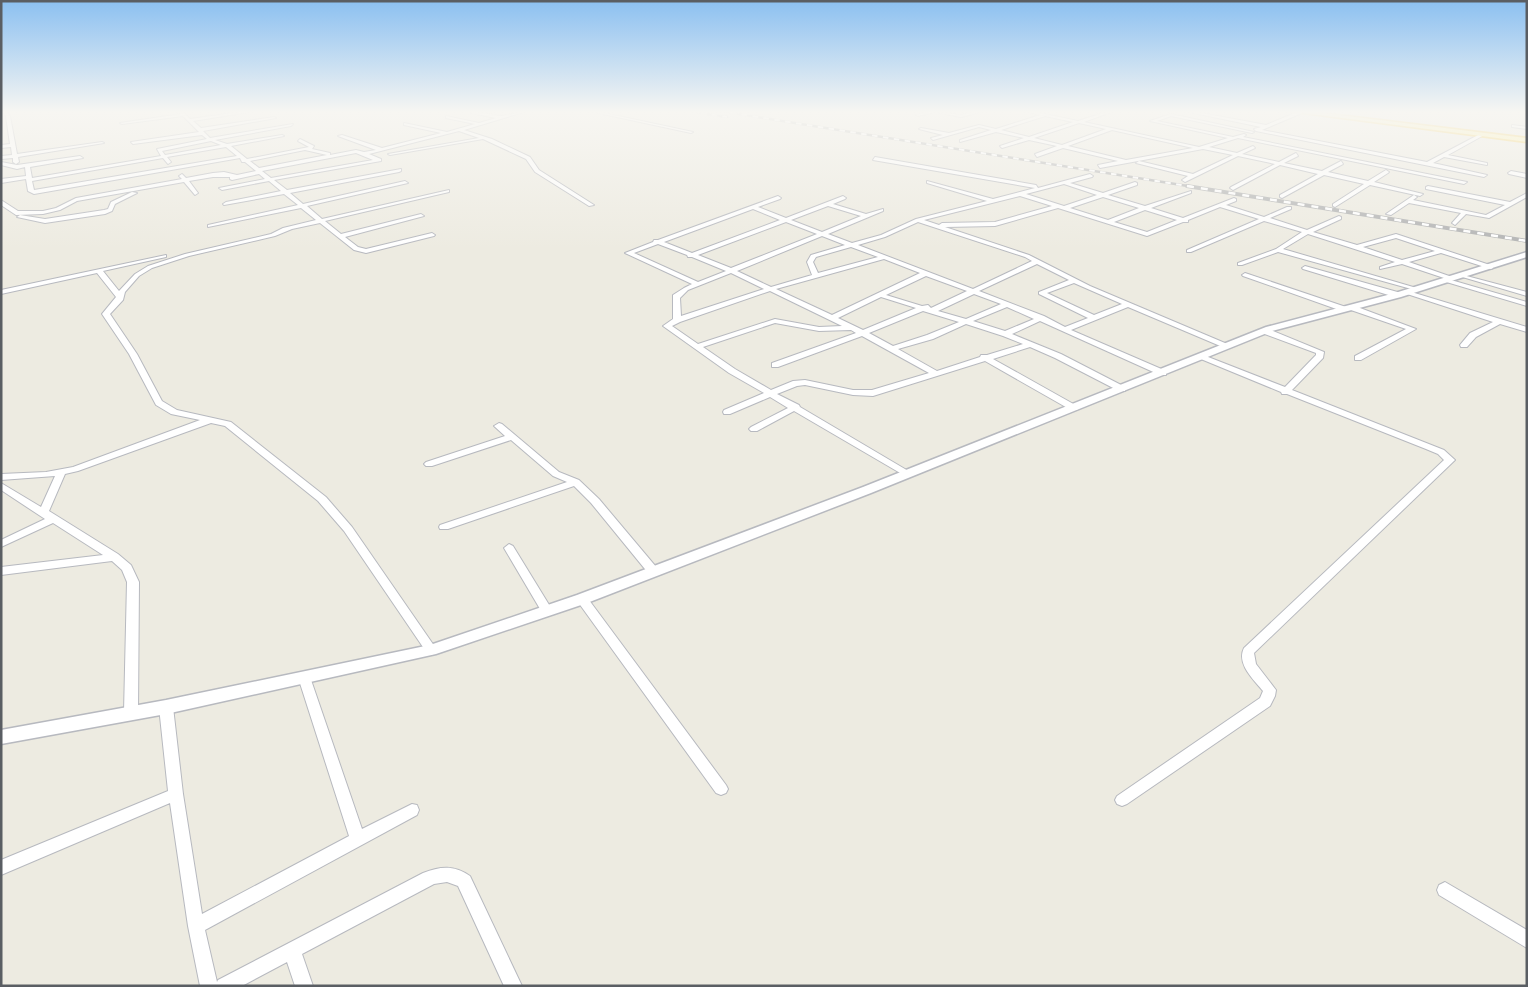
<svg xmlns="http://www.w3.org/2000/svg" width="1528" height="987" font-family="'Asap Condensed',sans-serif">
<style>
.lines{fill:none;stroke-linecap:round;stroke-linejoin:round}
.minor-casing{stroke:#b7b9bf;stroke-width:2}
.tertiary-casing{stroke:#b7b9bf;stroke-width:3}
.primary-casing{stroke:#f6ce52;stroke-width:3}
.minor{fill:#fff;fill-rule:evenodd}
.tertiary{fill:#fff;fill-rule:evenodd}
.primary{fill:#fff4a5;fill-rule:evenodd}
.rail-far1-casing{stroke:#b3b4b4;stroke-width:2.5}
.rail-casing{stroke:#b3b4b4;stroke-width:4}
.rail-far1{stroke:#fff;stroke-width:2;stroke-dasharray:5.5;stroke-linecap:butt}
.rail{stroke:#fff;stroke-width:2.5;stroke-dasharray:7;stroke-linecap:butt}
</style>
<rect width="100%" height="100%" fill="#edebe1"/>
<g class="lines">
<g class="minor-casing">
<path id="minor" d="M2,111h4l4,5 7,38 85,-12 2,1 -86,14 1,5 -3,2 -3,-2v-4l-12,1v-3l11,-1 -1,-8 -10,1v-3l9,-1 -4,-28z
M178,111h4l8,8 57,-8h8l-62,10 8,7 73,-11 2,1 -73,13 7,7 83,-14 -2,2 -76,14 12,4 55,-9 2,1 -53,10 16,13 62,-12 -11,-6 2,-2 14,7 -2,3 18,4v2l26,-5 8,2 12,-2 -38,-14 4,-1 40,13 59,-15 -37,-8v-2l43,9 28,-8 -29,-6v-2l33,7 17,-5 -25,-5v-2l30,5 26,-5 -63,19 28,9 38,18 9,13 55,35 -5,1 -54,-34 -9,-13 -43,-20 -93,16 -2,-1 91,-16 -20,-7 -90,23 12,5v2l-107,19 13,10 114,-21v2l-2,1 -109,21 13,11 102,-23 3,2 -101,23 15,13 127,-29v2l-124,29 16,13 80,-20 3,2 -79,21 13,10 8,2 66,-16 3,2 -1,1 -68,17 -12,-3 -34,-27 -28,6 -17,7 -86,20 -37,12 -13,8 -14,16 -2,8 -13,14 27,40 25,47 15,9 54,12 95,75 26,30 85,123 -2,3 -4,2 -4,-2 -83,-122 -26,-30 -93,-75 -14,-3 -133,48 -13,3 -16,37 69,43 13,11 8,17 -1,130 -2,4 -5,1 -5,-1 -2,-4 3,-130 -5,-12 -10,-9 -111,14v-8l102,-12 -50,-32 -52,24v-7l44,-21 -44,-29v-7l40,24 14,-31 -54,4v-6l45,-2 27,-5 127,-47 -29,-6 -15,-9 -27,-51 -27,-40 14,-17 -19,-24 -96,21v-4l165,-35v2l-63,14 16,20 16,-17 13,-8 37,-12 86,-20 12,-6 33,-8 -15,-12 -93,19v-2l90,-20 -14,-11 -60,11 -1,-1 3,-2 55,-11 -12,-10 -47,9 -3,-2 46,-9 -6,-5 -27,6 -2,-1v-2h-17l-24,4 9,12 -3,2 -11,-13 -107,19 -17,9 -17,4 -27,1 -15,-10v-5l17,11h25l13,-3 20,-10 106,-19 -3,-3 3,-2 4,4 27,-5 11,-1 13,3 19,-4 -11,-9h-3l-2,-4 -206,36 -6,-3 -2,-12 -25,4v-4l25,-3 -1,-9 -8,2 -16,-4v-3l16,3 63,-9 3,2 -53,9 2,11 129,-22 -4,-7 50,-10 -5,-4 -69,9 -2,-2 68,-10 -16,-16 -61,8 -2,-1 61,-9zM211,141l10,4 -56,10 -3,-4zM226,147l11,9 -203,34 -2,-9 131,-23 5,6 3,-2 -4,-5zM305,150l22,5 -68,13 -9,-7zM356,153l17,7 -102,18 -9,-7z
M589,111h6l98,21 -2,1z
M931,111l30,4 17,-4h6l-23,6 -26,-5 -17,4 -2,-1z
M1025,111h6l47,10 31,-10h5l-30,11 115,25 29,-9 -78,-17 21,-7 83,18 -2,1 -81,-17 -14,5 76,16 11,-3 2,1 -3,2 224,45 -3,2 -226,-46 -29,9 28,6 16,-7 2,2 -13,6 37,8 17,-9 2,3 -14,7 38,8 19,-10 2,3 -15,8 40,9 18,-11 3,2 -1,1 -14,9 49,12 -3,2 -50,-11 -35,22 -2,-1v-2l31,-20 -40,-9 -42,23 -2,-1v-2l38,-21 -38,-9 -47,25 -3,-2 1,-1 44,-23 -37,-8 -53,26 -3,-2 6,-4 -52,-13 3,-2 54,13 40,-19 -30,-6 -103,19 -2,-3 20,-4 -55,-13 -26,9 -2,-3 22,-8 -28,-6 -27,8 -2,-2 24,-8 -28,-6 -36,10v-2l31,-10 -12,-3 -46,13 -2,-2 12,-3 -24,-6 2,-1 28,5 30,-8 17,4 44,-14zM1045,116l28,6 -44,15 -28,-7zM1079,123l27,6 -44,16 -28,-7zM1112,130l81,18 -67,12 -58,-14z
M1184,111h7l75,14 34,-14 2,2 -40,17 165,32 55,-29 2,2 -36,20 39,8v2l-43,-8 -11,6 54,12 -3,2 -228,-46 -2,-2 7,-2z
M1512,125l15,2v2l-15,-2z
M875,157l161,28 2,3 52,-14 3,2 -1,1 -22,6 33,10 32,-11 2,1v2l-29,10 37,11 46,-15v2l-40,15 32,10 51,-20 2,1v2l-10,4 38,12 23,-10h4v2l-21,9 37,12 32,-14 2,1v2l-28,13 44,13 39,-11 97,32v2l-2,1 -50,-16 -32,9 43,15 1,1 -2,2 76,22v4l-84,-25 -1,-1 2,-2 -42,-14 -22,5v-2l15,-5 -87,-28 -25,15 137,40 -5,1 -137,-38 -36,13h-4v-2l38,-14 26,-17 -38,-11 -73,31h-4v-2l72,-31 -39,-12 -32,13v2h-5l-36,14 -89,-28 -63,18 -50,1 84,28 61,31 142,60 -4,2h-3l-97,-41 -57,23 95,41v4h-6l-120,-54 -28,13 49,20 64,33v4h-6l-64,-33 -25,-11 -37,12 84,47 1,2 -1,2h-6l-86,-49 -112,35 -20,-1 -48,-10 -8,1 -20,8 22,11 1,2 110,65 2,2 -2,2 -3,1 -113,-66 -37,20h-6l-2,-2 2,-2 37,-19 -18,-11 -40,17h-6l-1,-2 1,-2 40,-17 -35,-20 -66,-47 10,-7v-24l11,-7 8,-4 -67,-31 28,-11 1,-2h4l120,-44 3,2 -1,1 -22,8 28,11 57,-22 3,2 -1,1 -12,5 33,10 17,-5v2l-55,23 24,9 29,-8 35,-16 71,-18 -60,-18v-2l66,18 42,-11 -162,-28zM1064,184l33,11 -33,11 -38,-12zM1020,196l32,10 -57,16 -53,1 -3,2 -15,-5zM1103,197l36,11 -31,12 -38,-12zM828,206l33,10 -39,16 -31,-12zM753,209l27,11 -88,33 -28,-11zM1145,210l32,10 -30,12 -33,-10zM786,222l31,12 -86,34 -33,-13zM918,222l107,35 7,4 -59,28 -115,-44 27,-8zM822,236l23,9 -34,10 -4,7 5,13 -41,12 -34,-16zM1396,238l39,13 -33,9 -39,-13zM658,244l29,11 1,2h4l34,14 -28,11 -64,-29zM851,247l27,10 -60,16 -5,-11 3,-5zM884,259l36,14 -88,42 -56,-26zM1037,264l32,16 -30,12v2l49,24 -23,9 -21,-11 -65,-25zM731,273l33,16 -83,27 -1,-18 8,-8zM926,276l41,15 -36,17 -3,-3 -6,1 -36,-11zM1074,283l48,21 -28,11 -47,-22zM770,291l72,35 -23,1 -44,-8 -77,25 -26,-18 8,-4zM974,294l27,10 -35,15 -28,-8zM881,297l35,11 -53,22 -25,-12zM1007,307l27,12 -29,12 -32,-10zM923,311l36,11 -32,13 -34,11 -24,-13zM775,323l44,8 32,-1 5,3 -84,30v4h6l84,-31 67,37 -57,17h-19l-48,-10 -12,1 -22,9 -36,-21 -32,-22zM966,324l37,12 20,8 -36,11h-6l-1,2 -43,14 -39,-22 35,-10z
M1511,171l16,3v4l-18,-4 -1,-1z
M1428,186l82,16 17,-9v4l-38,21 -23,-4 -11,11 -3,-2 9,-10 -52,-10 -18,12 -5,-1 28,-19 3,2 -4,3 73,15 19,-10 -79,-16v-2z
M132,192l5,1 -22,11 -3,7 -7,3 -60,9 -28,-6 3,-2 25,4 59,-9 4,-1 3,-7z
M1305,266l96,27 1,2 -7,2 -92,-28 -1,-1z
M1245,273l101,34 6,-2 64,24 -55,31h-6v-4l51,-27 -58,-20 -6,2 -99,-35 -1,-1z
M1459,274l68,18v4l-68,-20z
M1404,291h4l119,36v5l-27,-8 -24,13 -9,10h-6l-1,-2 10,-12 23,-11 -89,-29z
M1262,329h6l56,23 -1,6 -31,32 152,60 11,10 -201,193 2,11 20,26 -1,6 -5,10 -143,98 -5,2 -5,-2 -2,-4 2,-4 143,-98 3,-7c-9,-11 -27,-27 -19,-43l200,-188 -6,-6 -12,-5 -139,-55h-5l-1,-2 -85,-35 1,-2h6l82,32 31,-32v-2l-54,-20z
M499,423l3,1 57,48 20,8 20,19 58,69 2,3 -2,3h-8l-58,-71 -17,-17 -126,43h-8l-1,-2 1,-2 127,-43 -14,-6 -42,-36 -79,26h-6l-2,-2 2,-2 79,-26 -11,-10z
M509,544l4,2 38,62 2,3 -2,3h-8l-39,-66z
M582,595l4,1 140,189 2,4 -2,4 -5,2 -5,-2 -138,-191 -2,-3 2,-3z
M304,672l4,2 2,3 52,152 50,-25 5,1 2,5 -2,5 -212,115 12,52 1,-2 205,-107c18,-7 31,-8 47,3l52,110h-18l-46,-100 -11,-4 -13,2 -132,70 11,32h-18l-8,-24 -45,24h-42l-12,-60 -18,-123 -169,72v-15l167,-69 -9,-84 2,-4 5,-1 5,1 2,4 10,87 19,120 147,-78 -51,-159 2,-3z
M1445,882l82,48v18l-88,-53 -2,-5 2,-5z"/>
</g>
<g class="tertiary-casing">
<path id="tertiary" d="M1527,252v5l-126,40 -129,34 -401,162 -284,110 -151,51 -270,60 -165,30v-14l165,-30 264,-55 147,-50 286,-108 403,-160 129,-34z"/>
</g>
<g class="primary-casing">
<path id="primary" d="M1288,111h18l221,27v4z"/>
</g>
<use href="#minor" class="minor"/>
<use href="#tertiary" class="tertiary"/>
<use href="#primary" class="primary"/>
<g class="rail-far1-casing">
<path id="rail-far1" d="M690,111l37,6
M720,111l474,76"/>
</g>
<g class="rail-casing">
<path id="rail" d="M1187,186l340,55"/>
</g>
<use href="#rail-far1" class="rail-far1"/>
<use href="#rail" class="rail"/>
</g>
<linearGradient id="sky" x2="0" y2="1"><stop stop-color="#8bc0f1"/><stop offset="0.45" stop-color="#f7f6f2"/><stop offset="1" stop-color="#f7f6f2" stop-opacity="0"/></linearGradient>
<rect width="1528" height="249" fill="url(#sky)"/>
<rect width="1528" height="987" fill="none" stroke="#5a5e63" stroke-width="5"/>
</svg>
